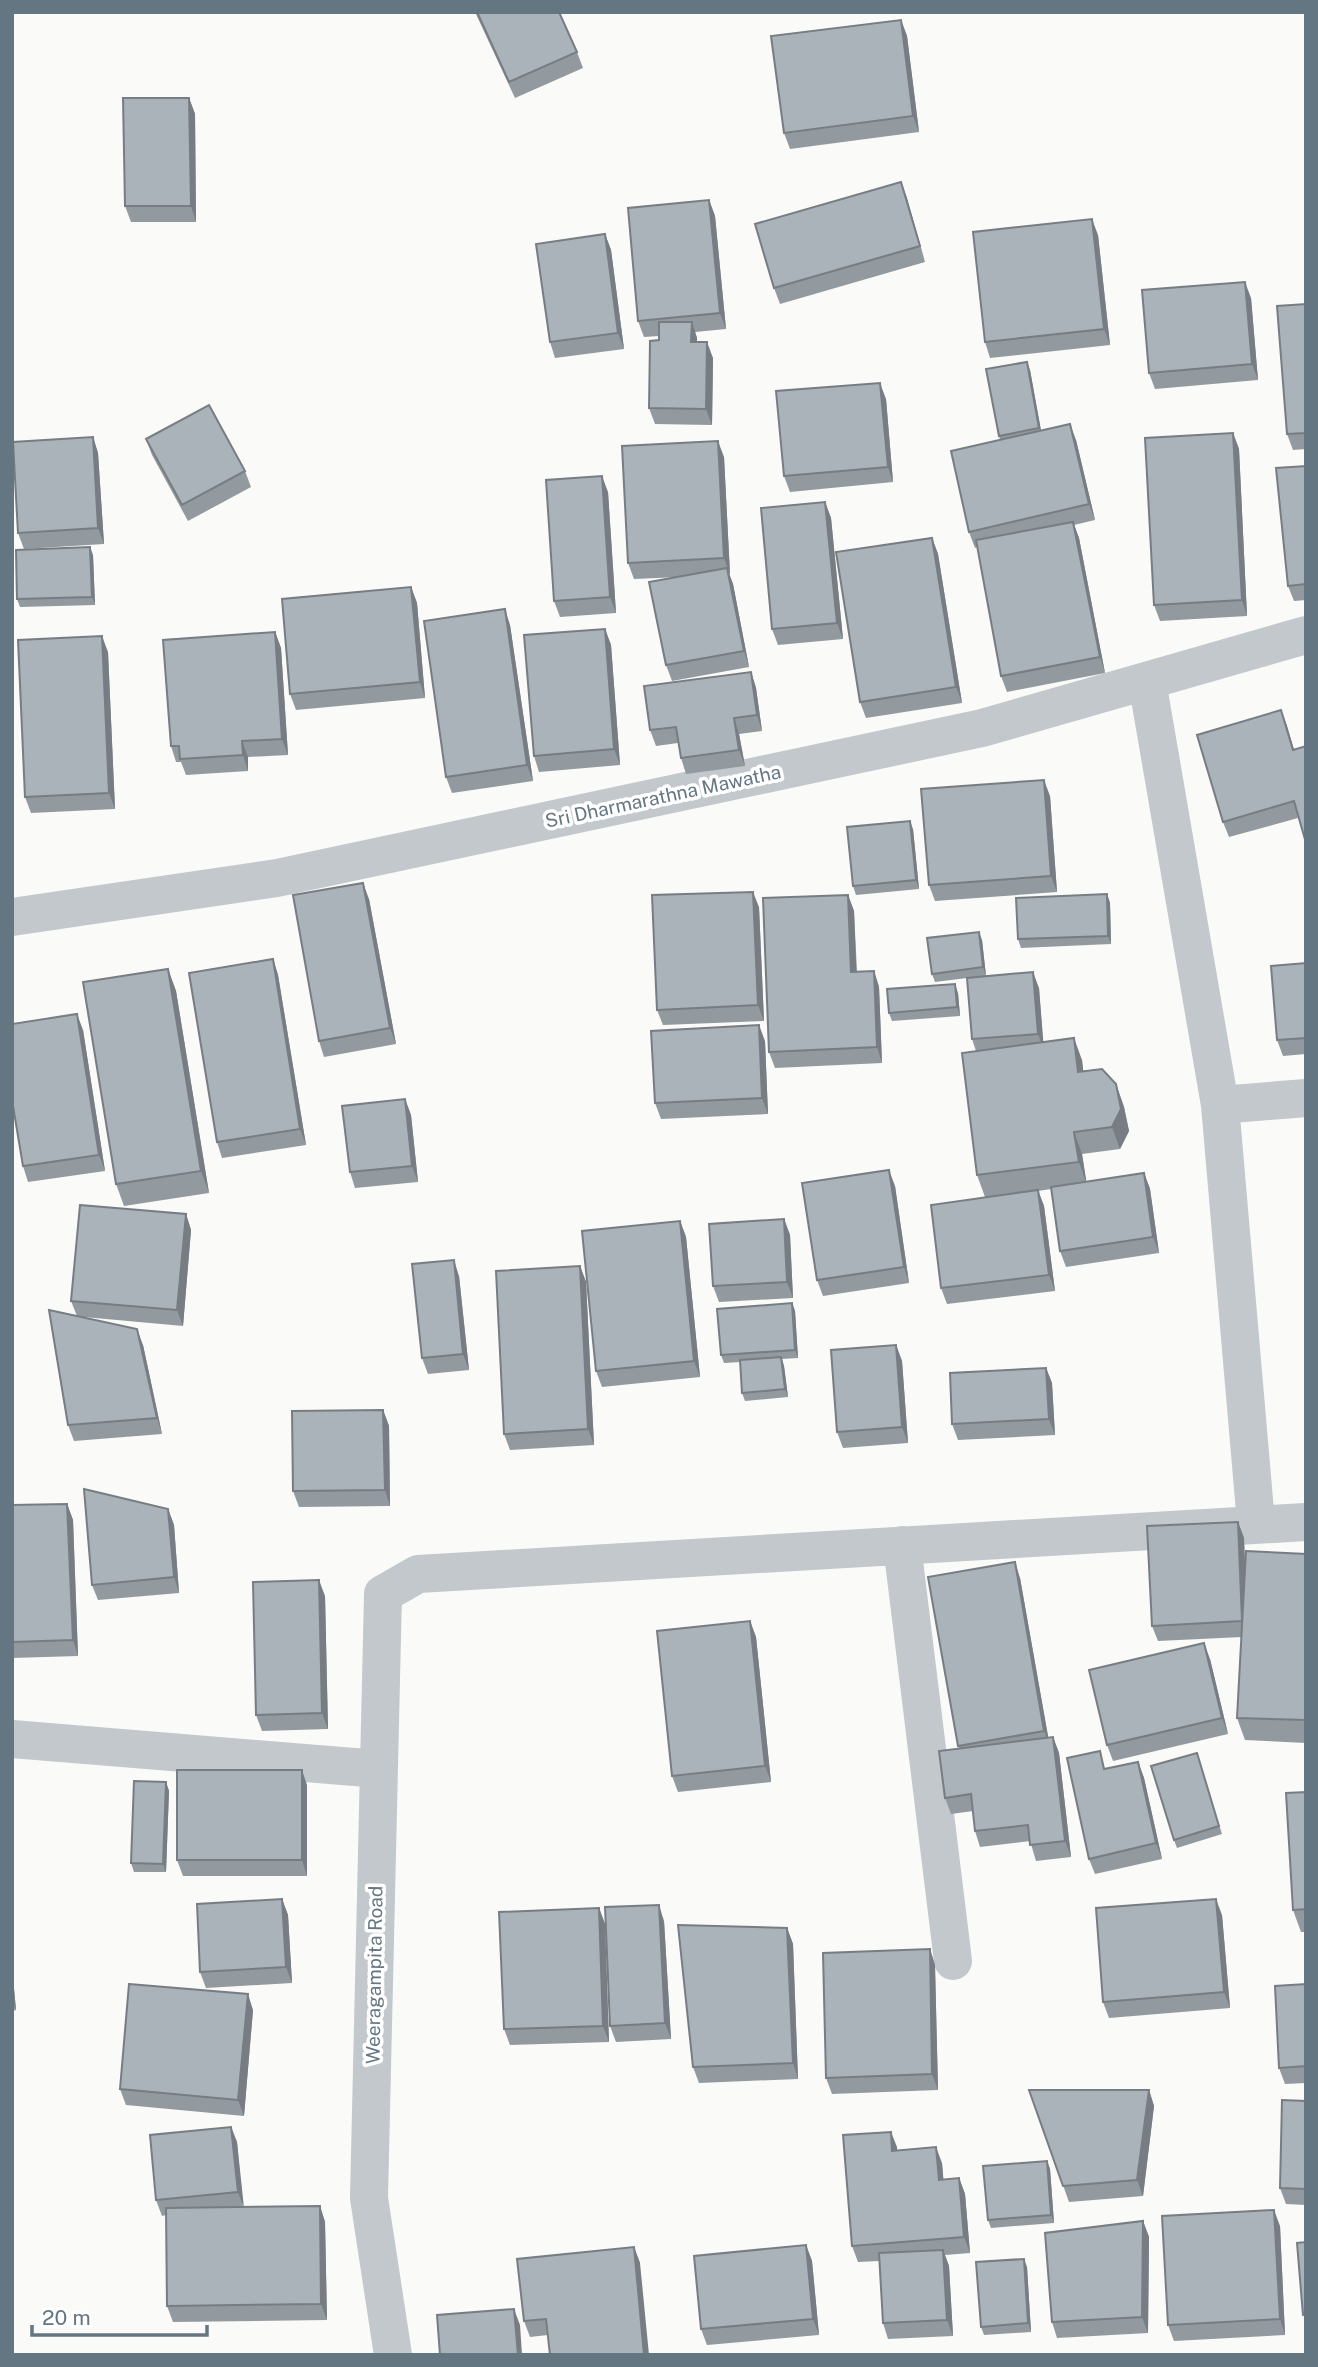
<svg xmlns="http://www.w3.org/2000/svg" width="1318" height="2367" font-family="'Public Sans',sans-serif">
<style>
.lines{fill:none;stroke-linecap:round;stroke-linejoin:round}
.minor{stroke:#c3c8cc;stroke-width:38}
.wall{fill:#929a9f}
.shaded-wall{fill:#777d82}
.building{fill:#aab3b9;stroke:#777d82;stroke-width:2}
.labels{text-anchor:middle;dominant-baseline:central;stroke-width:7;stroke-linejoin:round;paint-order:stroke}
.street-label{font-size:19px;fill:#657683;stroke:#fff}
</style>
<rect width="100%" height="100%" fill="#fafaf8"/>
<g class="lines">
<path class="minor" d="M1147,681l73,424 36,418
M12,917l265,-39 705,-150 324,-93
M1220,1105l86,-7
M902,1545l51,416
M12,1739l367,30
M393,2355l-24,-157 14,-604 35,-20 888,-52"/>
</g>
<path class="wall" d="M475,12h84l18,40 6,16 -68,30z
M901,20l6,16 12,96 -129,17 -6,-16z
M189,98l6,16 1,108h-65l-6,-16z
M901,182l24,80 -145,42 -6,-16z
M709,200l6,16 11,113 -31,3 2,6v4l16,16 -1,67 -57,-1 -6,-16 10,-72 -15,1 -6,-16z
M605,234l6,16 13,99 -69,9 -5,-16z
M1098,235l12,110 -120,13 -5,-16z
M1251,298l7,82 -103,9 -6,-16z
M1306,304v145l-13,1 -6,-16z
M1030,370l11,61 35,9 19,80 -21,5 5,13 26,135 -98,19 -6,-16 -24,-129 -2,1 -6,-16 31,-92 -1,-4z
M886,399l7,83 -103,10 -6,-16z
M1233,433l6,16 8,167 -87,5 -6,-16z
M93,437l5,16 6,91 -80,5 -6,-16z
M146,439l99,32 6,16 -63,34 -36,-66z
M724,457l6,117h-1l4,10 16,83 -77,14 -6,-16 13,-88 -45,2 -6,-16z
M1306,466v134l-12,1 -6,-15z
M608,492l8,121 -56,4 -6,-16z
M825,502l6,16 12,121 -65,6 -6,-16z
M932,538l6,16 24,149 -96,15 -6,-16z
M93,555l2,50 -75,2 -3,-8z
M411,587l6,16 8,95 -129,12 -6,-16z
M510,625l23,156 -81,12 -6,-16z
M605,629l6,16 9,120 -81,7 -5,-16z
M275,632l6,16 7,107 -40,2v14l-62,4 -5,-13h-5l-5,-16z
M108,652l7,157 -84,4 -6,-16z
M751,672l5,16 6,43 -23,3 6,32 -59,8 -5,-16 -3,-15 -22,3 -6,-16z
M1281,710l6,16 11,92 -69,19 -6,-15z
M1050,796l7,96 -122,9 -6,-16z
M913,829l6,60 -63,6 -3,-9z
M1107,894l3,9 1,41 -90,4 -3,-9z
M848,895l6,16 3,61 17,-1 5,16 3,76 -107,5 -6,-16z
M369,899l27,145 -72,13 -5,-16z
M759,907l5,114 -101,4 -6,-15z
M982,940l4,36 -12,1 65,11 4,54 39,18 1,11 33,13 8,23 5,24 -9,18 -38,5 4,28 58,-9 6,16 9,64 -93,14 -6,-16 -9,-62 -13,2 6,15 11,85 -108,13 -6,-16 44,-91 -8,-22 -1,-124 -4,-12 -5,-61 -32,4 -3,-8z
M273,959l5,16 28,170 -84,13 -5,-16z
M1306,963v91l-23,2 -6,-16z
M168,969l8,22 33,202 -85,13 -8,-22z
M958,993l2,23 -68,5 -3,-8z
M83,1030l22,141 -77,11 -5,-16z
M765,1041l3,73 -107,5 -6,-16z
M405,1099l6,16 7,67 -63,6 -5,-16z
M895,1186l14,97 -86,13 -6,-16z
M186,1214l5,16 -8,96 -99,-9 59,28 19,89 -88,7 -6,-16 9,-109 -6,-15z
M784,1219l6,16 3,63 -74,4 -6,-16z
M680,1221l6,16 14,140 -98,10 -6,-16z
M580,1266l6,16 8,163 -84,5 -6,-16z
M459,1276l10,94 -41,4 -6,-16z
M792,1303l3,8 3,47 -16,1 2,7 4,31 -43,4 -3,-8 -2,-31 -16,1 -3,-8z
M896,1345l6,16 6,82 -65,5 -6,-16z
M1046,1368l6,15 3,52 -97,5 -6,-16z
M383,1410l6,16 1,80 -91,1 -6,-16z
M67,1504l6,16 5,136 -66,2v-153z
M168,1509l6,16 5,68 -81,7 -6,-15z
M1238,1522l6,16 1,33 61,-17v189l-61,-3 -8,-22 5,-81 -84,4 -6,-15z
M1020,1578l28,159h5l6,16 12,104 -35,4 -6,-20 -50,6 -5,-16 -2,-20 -22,3 -6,-16 14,-50 -1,-2z
M325,1596l3,133 -66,2 -6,-16z
M750,1621l6,16 15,145 -93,10 -6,-16z
M1210,1659l18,75 -115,27 -6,-16z
M1197,1753l25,81 -45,14 -3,-8z
M1138,1762l6,16 18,81 -67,15 -6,-15 17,-90z
M166,1782l3,9 -3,81h-32l-3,-9z
M307,1785v91h-124l-6,-16z
M1306,1792v140h-5l-8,-22z
M282,1899l6,16 4,68 -86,5 -6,-16z
M599,1908l6,16 4,118 -99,3 -6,-16z
M1222,1915l8,93 -121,10 -6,-16z
M664,1921l7,118 -55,3 -6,-16z
M787,1928l6,16 5,135 -99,4 -6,-16z
M930,1949l5,16 3,125 -106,4 -6,-16z
M12,1967l4,43 -4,1z
M1306,1984v99l-21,1 -6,-16z
M253,2010l-9,106 -118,-11 -6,-16z
M1029,2090h120l5,16 -11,90 -74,6z
M1306,2101v104l-20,-1 -6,-16z
M231,2127l6,15 6,65 77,-1 5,16 2,98 -154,2 -6,-16 -1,-91 -4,1 -6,-16z
M897,2147v3l45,13 1,17 16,-2 6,16 5,59 -25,2 4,11 4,70 -65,3 -5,-16 -4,-62 -21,1 -6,-16z
M1047,2161l3,8 4,54 -63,5 -3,-8z
M1143,2221l6,16 -1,96 -91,5 -5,-16z
M1280,2226l5,109 -111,6 -6,-16z
M806,2245l6,16 7,74 -112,10 -6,-16z
M634,2247l6,16 -92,72 -18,2 -6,-16z
M1027,2267l4,65 -47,3 -3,-8z"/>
<path class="shaded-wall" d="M901,20l6,16 12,96 -6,-16z
M189,98l6,16 1,108 -5,-16z
M901,182l6,16 18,64 -5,-16z
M709,200l6,16 11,113 -6,-16z
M1092,219l6,16 12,110 -6,-16z
M605,234l6,16 13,99 -6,-16z
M1245,282l6,16 7,82 -6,-16z
M692,322l5,16v20l-6,-16z
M707,342l6,16 -1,67 -6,-16z
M1027,362l3,8 12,66 -3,-8z
M880,383l6,16 7,83 -5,-15z
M1070,424l6,16 19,80 -6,-16z
M1233,433l6,16 8,167 -5,-16z
M93,437l5,16 6,91 -6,-16z
M718,441l6,16 6,117 -6,-16z
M602,476l6,16 8,121 -6,-16z
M825,502l6,16 12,121 -6,-16z
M1073,522l6,16 26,135 -5,-16z
M932,538l6,16 24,149 -6,-16z
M90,547l3,8 2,50 -3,-8z
M727,568l6,16 16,83 -5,-16z
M411,587l6,16 8,95 -5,-16z
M505,609l5,16 23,156 -6,-16z
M605,629l6,16 9,120 -6,-16z
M275,632l6,16 7,107 -6,-16z
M102,636l6,16 7,157 -6,-16z
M751,672l5,16 6,43 -5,-16z
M1281,710l6,16 12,40 -6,-16z
M734,718l5,16 6,32 -6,-16z
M242,741l6,16v14l-5,-16z
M1044,780l6,16 7,96 -6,-16z
M910,821l3,8 6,60 -3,-9z
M363,883l6,16 27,145 -6,-16z
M753,892l6,15 5,114 -6,-16z
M1107,894l3,9 1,41 -3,-8z
M848,895l6,16 3,77 -6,-16z
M979,932l3,8 4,36 -3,-9z
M273,959l5,16 28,170 -6,-16z
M168,969l8,22 33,202 -8,-22z
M874,971l5,16 3,76 -5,-16z
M1033,972l6,16 5,62 -6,-16z
M955,984l3,9 2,23 -3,-9z
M77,1014l6,16 22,141 -6,-16z
M759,1025l6,16 3,73 -6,-16z
M1074,1038l8,22 4,34 -8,-22z
M1116,1084l8,23 5,24 -9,18 -8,-22z
M405,1099l6,16 7,67 -6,-16z
M1074,1132l8,22 5,31 -8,-23z
M889,1170l6,16 14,97 -5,-16z
M1144,1173l6,16 9,64 -6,-16z
M1038,1190l6,16 11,85 -6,-16z
M186,1214l5,16 -8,96 -6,-16z
M784,1219l6,16 3,63 -6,-16z
M680,1221l6,16 14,140 -6,-16z
M454,1260l5,16 10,94 -6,-16z
M580,1266l6,16 8,163 -6,-16z
M792,1303l3,8 3,47 -3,-8z
M137,1329l6,16 19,89 -5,-16z
M896,1345l6,16 6,82 -6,-16z
M781,1357l3,9 4,31 -3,-8z
M1046,1368l6,15 3,52 -6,-16z
M383,1410l6,16 1,80 -5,-16z
M67,1504l6,16 5,136 -5,-16z
M168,1509l6,16 5,68 -5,-16z
M1238,1522l6,16 4,99 -6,-16z
M1015,1562l5,16 30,169 -6,-16z
M319,1580l6,16 3,133 -6,-16z
M750,1621l6,16 15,145 -6,-16z
M1204,1643l6,16 18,75 -6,-16z
M1053,1737l6,16 12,104 -6,-16z
M1138,1762l6,16 18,81 -6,-16z
M302,1770l5,15v91l-5,-16z
M166,1782l3,9 -3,81 -3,-8z
M282,1899l6,16 4,68 -6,-16z
M1216,1899l6,16 8,93 -6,-16z
M659,1905l5,16 7,118 -6,-16z
M599,1908l6,16 4,118 -6,-16z
M787,1928l6,16 5,135 -5,-16z
M930,1949l5,16 3,125 -6,-16z
M12,1967l4,43 -4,-9z
M248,1994l5,16 -9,106 -6,-16z
M1149,2090l5,16 -11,90 -6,-16z
M231,2127l6,15 7,66 -6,-16z
M891,2132l6,15 1,20 -6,-16z
M936,2147l6,16 3,33 -6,-16z
M1047,2161l3,8 4,54 -3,-8z
M959,2178l6,16 5,59 -6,-16z
M320,2206l5,16 2,98 -6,-16z
M1274,2210l6,16 5,109 -5,-16z
M1143,2221l6,16 -1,96 -6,-16z
M806,2245l6,16 7,74 -6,-16z
M634,2247l6,16 9,92h-5z
M943,2250l6,16 4,70 -6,-16z
M1024,2259l3,8 4,65 -3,-9z
M514,2309l6,16 2,30h-4z"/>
<path class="building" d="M477,12h82l18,40 -68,30z
M901,20l12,96 -129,17 -13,-97z
M123,98h66l2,108h-66z
M901,182l19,64 -146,42 -19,-64z
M709,200l11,113 -82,8 -10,-113z
M1092,219l12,110 -119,13 -12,-110z
M605,234l13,99 -68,9 -14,-98z
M1245,282l7,82 -103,9 -7,-83z
M1306,304v129l-19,1 -10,-128z
M659,322h33l-1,20h16l-1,67 -57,-1 1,-67 9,-1z
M1027,362l12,66 -40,8 -13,-67z
M880,383l8,84 -104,9 -8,-85z
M209,405l36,66 -63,34 -36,-66z
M1070,424l19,80 -120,28 -18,-81z
M1233,433l9,167 -88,5 -9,-167z
M93,437l5,91 -80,5 -5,-91z
M718,441l6,117 -96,5 -6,-117z
M1306,466v118l-18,2 -12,-118z
M602,476l8,121 -56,4 -8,-121z
M825,502l12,121 -65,6 -11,-121z
M1073,522l27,135 -99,19 -25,-136z
M932,538l24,149 -96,15 -24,-150z
M90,547l2,50 -75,2 -1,-49z
M727,568l17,83 -78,14 -17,-83z
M411,587l9,95 -130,12 -8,-95z
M505,609l22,156 -81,12 -22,-156z
M605,629l9,120 -80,7 -10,-121z
M275,632l7,107 -40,2 1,14 -63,4 -1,-13h-8l-8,-106z
M102,636l7,157 -84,4 -7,-157z
M751,672l6,43 -23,3 5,32 -58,8 -5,-31 -26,3 -6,-44z
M1281,710l12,40 13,-4v97l-12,-42 -71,21 -26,-87z
M1044,780l7,96 -122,9 -8,-96z
M910,821l6,59 -63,6 -6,-59z
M363,883l27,145 -71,13 -26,-146z
M753,892l5,113 -101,5 -5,-115z
M1107,894l1,42 -90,3 -2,-41z
M848,895l3,77 23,-1 3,76 -108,5 -6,-154z
M979,932l4,35 -51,7 -5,-36z
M273,959l27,170 -83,13 -28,-169z
M1306,963v75l-29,2 -6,-74z
M168,969l33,202 -85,13 -33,-202z
M1033,972l5,62 -66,5 -5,-61z
M955,984l2,23 -68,6 -2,-24z
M77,1014l22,141 -76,11 -11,-66v-76z
M759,1025l3,73 -107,5 -4,-72z
M1074,1038l4,34 24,-3 14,15 5,25 -9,18 -38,5 5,30 -102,13 -15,-122z
M405,1099l7,67 -62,6 -8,-66z
M889,1170l15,97 -87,13 -15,-97z
M1144,1173l9,64 -93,14 -9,-64z
M1038,1190l11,85 -108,13 -10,-83z
M80,1205l106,9 -9,96 -106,-9z
M784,1219l3,63 -74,4 -4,-62z
M680,1221l14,140 -98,10 -14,-140z
M454,1260l9,94 -41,4 -10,-94z
M580,1266l8,163 -84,5 -8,-163z
M792,1303l3,47 -74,5 -4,-46z
M49,1310l88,19 20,89 -89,7z
M896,1345l6,82 -65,5 -6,-82z
M781,1357l4,32 -43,4 -2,-33z
M1046,1368l3,51 -97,5 -2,-51z
M383,1410l2,80 -92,1 -1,-80z
M84,1489l84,20 6,68 -82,8z
M67,1504l6,136 -61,2v-137z
M1238,1522l4,99 -90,5 -5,-100z
M1246,1551l60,3v166l-69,-2z
M1015,1562l29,169 -86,15 -30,-169z
M319,1580l3,133 -66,2 -3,-133z
M750,1621l15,145 -93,10 -15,-145z
M1204,1643l18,75 -115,27 -18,-75z
M1053,1737l12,104 -35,4 -2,-20 -53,6 -4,-37 -26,4 -6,-47z
M1100,1751l4,18 34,-7 18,81 -67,16 -22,-101z
M1197,1753l22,73 -45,14 -23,-74z
M177,1770h125v90h-125z
M134,1781l32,1 -3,82 -32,-1z
M1306,1792v117l-13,1 -7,-117z
M282,1899l4,68 -86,5 -3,-68z
M1216,1899l8,93 -121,10 -7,-94z
M659,1905l6,118 -55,3 -5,-119z
M599,1908l4,118 -99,3 -5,-117z
M678,1925l109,3 6,135 -100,4z
M930,1949l2,125 -106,4 -3,-125z
M129,1984l119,10 -10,106 -118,-11z
M1306,1984v82l-27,2 -4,-82z
M1029,2090h120l-12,90 -74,6z
M1282,2100l24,1v88l-26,-1z
M231,2127l7,65 -82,8 -6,-65z
M891,2132l1,19 44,-4 3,33 20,-2 5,59 -112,9 -9,-111z
M1047,2161l4,54 -63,5 -5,-54z
M320,2206l1,98 -154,2 -1,-98z
M1274,2210l6,109 -112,6 -6,-109z
M1143,2221l-1,96 -90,5 -7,-89z
M1306,2242v72l-3,1 -6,-72z
M806,2245l7,74 -112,10 -7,-73z
M634,2247l10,108h-94l-4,-36 -22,2 -7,-62z
M943,2250l4,70 -64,3 -4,-70z
M1024,2259l4,64 -47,4 -5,-65z
M514,2309l4,46h-78l-3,-40z"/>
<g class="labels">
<g class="street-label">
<text transform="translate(663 796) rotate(-12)">Sri Dharmarathna Mawatha</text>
<text transform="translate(374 1975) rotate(-89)">Weeragampita Road</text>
</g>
</g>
<rect width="1318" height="2367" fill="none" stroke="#657683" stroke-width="28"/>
<path d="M32 2325v10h175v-10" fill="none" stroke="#657683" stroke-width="3.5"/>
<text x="42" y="2325" font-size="21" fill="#657683" stroke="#ffffff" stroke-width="5" paint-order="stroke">20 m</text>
</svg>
